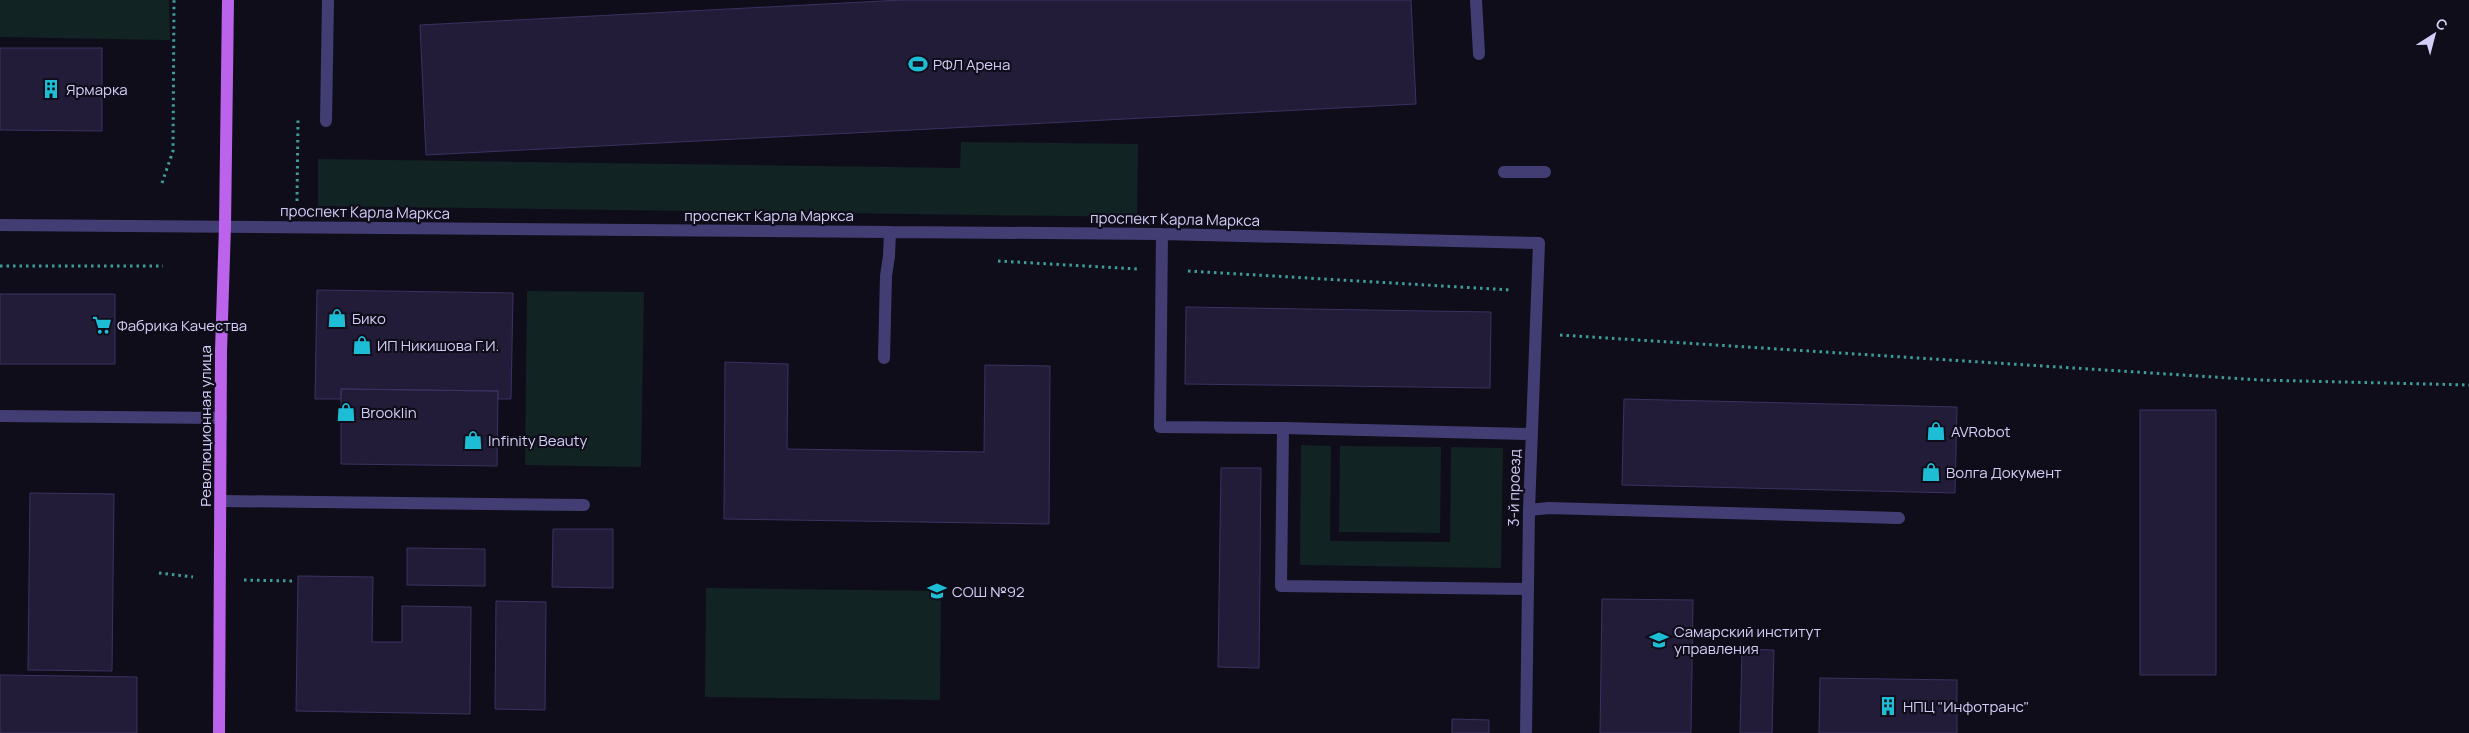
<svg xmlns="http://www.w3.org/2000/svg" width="2469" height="733" font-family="Manrope,sans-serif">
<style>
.green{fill:#112423}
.building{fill:#231c39;stroke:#3c3162}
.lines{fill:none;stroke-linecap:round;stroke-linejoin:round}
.path{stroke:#3c9e9a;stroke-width:3;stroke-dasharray:2.5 4;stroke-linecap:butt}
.minor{stroke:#423e73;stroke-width:12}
.major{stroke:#bb63ea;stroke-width:12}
.labels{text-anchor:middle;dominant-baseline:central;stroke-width:4.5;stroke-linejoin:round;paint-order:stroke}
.poi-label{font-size:15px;fill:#d3cef8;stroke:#100d1a;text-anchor:start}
.street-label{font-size:15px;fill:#d3cef8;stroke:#100d1a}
</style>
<rect width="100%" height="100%" fill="#100d1a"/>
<path class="green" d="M0,0h169l1,40 -170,-3z
M961,142l177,2 -1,73 -819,-11v-47l642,9z
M527,291l117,1 -3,175 -116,-2z
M1301,445l30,1 -1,95 120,1 1,-95 52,1 -2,120 -201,-3z
M1340,446l101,1 -1,86 -101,-1z
M706,588l235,3 -1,109 -235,-3z"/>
<path class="building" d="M902,0h509l5,104 -990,51 -6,-130z
M0,48h102v83l-102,-1z
M317,290l196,3 -2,106h-13v-8l-157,-2v10h-26z
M0,294h115v70h-115z
M1186,307l305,5 -1,76 -305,-4z
M725,362l63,2 -1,85 197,3 1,-87 65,1 -1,158 -325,-5z
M341,389l157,2 -1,75 -156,-2z
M1624,399l333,8 -2,86 -333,-8z
M2140,410h76v265h-76z
M1221,468h40l-2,200 -41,-1z
M30,493l84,1 -2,177 -84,-1z
M553,529h60v59l-61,-1z
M407,548l78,1v37l-78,-1z
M298,576l75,1 -1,65h30v-36l69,1 -1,107 -174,-3z
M1602,599l91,1 -2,133h-91z
M496,601l50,1 -1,108 -50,-1z
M1742,649l32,1 -2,83h-32z
M0,675l137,2v56h-137z
M1820,678l137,2v53h-138z
M1452,719l37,1v13h-37z"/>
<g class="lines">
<path class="path" d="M162,183l11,-32 1,-151
M297,201l1,-82
M998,261l139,8
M0,266h163
M1188,271l323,19
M1560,335l700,45 209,5
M159,573l34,4
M244,580l49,1"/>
<path class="minor" d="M1476,0l3,54
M326,121l2,-121
M1504,172h41
M0,225l1162,9 377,9 -10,267 -3,223
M1162,234l-2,193 123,1 -2,158 247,3
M884,358l2,-82 3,-20 1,-24
M0,416l221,2
M1283,428l248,6
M222,501l362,4
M1529,510l20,-2 350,10"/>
<path class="major" d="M219,733l2,-382 4,-125 3,-226"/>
</g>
<defs>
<g id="stadium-bare" transform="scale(1.5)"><path d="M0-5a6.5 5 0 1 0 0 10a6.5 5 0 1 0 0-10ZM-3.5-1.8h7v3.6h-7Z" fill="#1dbed5" stroke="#100d1a" stroke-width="2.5" paint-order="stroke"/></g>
<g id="building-bare" transform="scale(1.5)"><path d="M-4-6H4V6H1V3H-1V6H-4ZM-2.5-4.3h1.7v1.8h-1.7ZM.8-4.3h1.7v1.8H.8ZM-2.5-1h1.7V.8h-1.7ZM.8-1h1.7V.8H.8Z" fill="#1dbed5" stroke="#100d1a" stroke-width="2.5" paint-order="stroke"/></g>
<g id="shop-bare" transform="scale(1.5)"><path d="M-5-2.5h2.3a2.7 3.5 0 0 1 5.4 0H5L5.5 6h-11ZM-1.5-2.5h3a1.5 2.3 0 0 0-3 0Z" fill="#1dbed5" stroke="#100d1a" stroke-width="2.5" paint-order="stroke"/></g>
<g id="supermarket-bare" transform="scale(1.5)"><path d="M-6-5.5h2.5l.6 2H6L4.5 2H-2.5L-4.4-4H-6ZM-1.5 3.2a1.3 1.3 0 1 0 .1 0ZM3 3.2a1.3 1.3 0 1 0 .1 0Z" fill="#1dbed5" stroke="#100d1a" stroke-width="2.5" paint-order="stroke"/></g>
<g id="school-bare" transform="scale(1.5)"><path d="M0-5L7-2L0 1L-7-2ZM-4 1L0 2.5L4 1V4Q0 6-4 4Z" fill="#1dbed5" stroke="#100d1a" stroke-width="2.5" paint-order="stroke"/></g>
<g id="university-bare" transform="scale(1.5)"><path d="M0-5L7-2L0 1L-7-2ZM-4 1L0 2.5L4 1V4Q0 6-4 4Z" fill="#1dbed5" stroke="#100d1a" stroke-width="2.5" paint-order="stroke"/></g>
</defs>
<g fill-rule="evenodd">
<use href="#stadium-bare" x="918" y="64"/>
<use href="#building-bare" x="51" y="89"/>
<use href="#shop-bare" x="337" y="318"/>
<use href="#supermarket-bare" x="102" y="325"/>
<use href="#shop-bare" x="362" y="345"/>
<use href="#shop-bare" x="346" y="412"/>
<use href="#shop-bare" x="1936" y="431"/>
<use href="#shop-bare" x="473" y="440"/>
<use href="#shop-bare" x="1931" y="472"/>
<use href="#school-bare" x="937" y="591"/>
<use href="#university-bare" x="1659" y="640"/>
<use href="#building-bare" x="1888" y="706"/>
</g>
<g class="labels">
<g class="poi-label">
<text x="933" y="64">РФЛ Арена</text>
<text x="66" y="89">Ярмарка</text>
<text x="352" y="318">Бико</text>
<text x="117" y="325">Фабрика Качества</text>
<text x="377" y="345">ИП Никишова Г.И.</text>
<text x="361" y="412">Brooklin</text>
<text x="1951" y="431">AVRobot</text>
<text x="488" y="440">Infinity Beauty</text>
<text x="1946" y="472">Волга Документ</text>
<text x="952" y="591">СОШ №92</text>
<text x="1674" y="631">Самарский институт<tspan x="1674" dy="17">управления</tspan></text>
<text x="1903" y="706">НПЦ "Инфотранс"</text>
</g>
<g class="street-label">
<text transform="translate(365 212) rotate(1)">проспект Карла Маркса</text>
<text x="769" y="215">проспект Карла Маркса</text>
<text transform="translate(1175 219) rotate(1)">проспект Карла Маркса</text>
<text transform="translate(205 426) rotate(-90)">Революционная улица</text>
<text transform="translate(1514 488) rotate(-89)">3-й проезд</text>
</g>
</g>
<g transform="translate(2434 35) rotate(36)" stroke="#100d1a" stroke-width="4" paint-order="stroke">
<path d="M0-4L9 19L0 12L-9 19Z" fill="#d3cef8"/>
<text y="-8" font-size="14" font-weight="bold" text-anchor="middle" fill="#d3cef8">С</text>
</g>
</svg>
